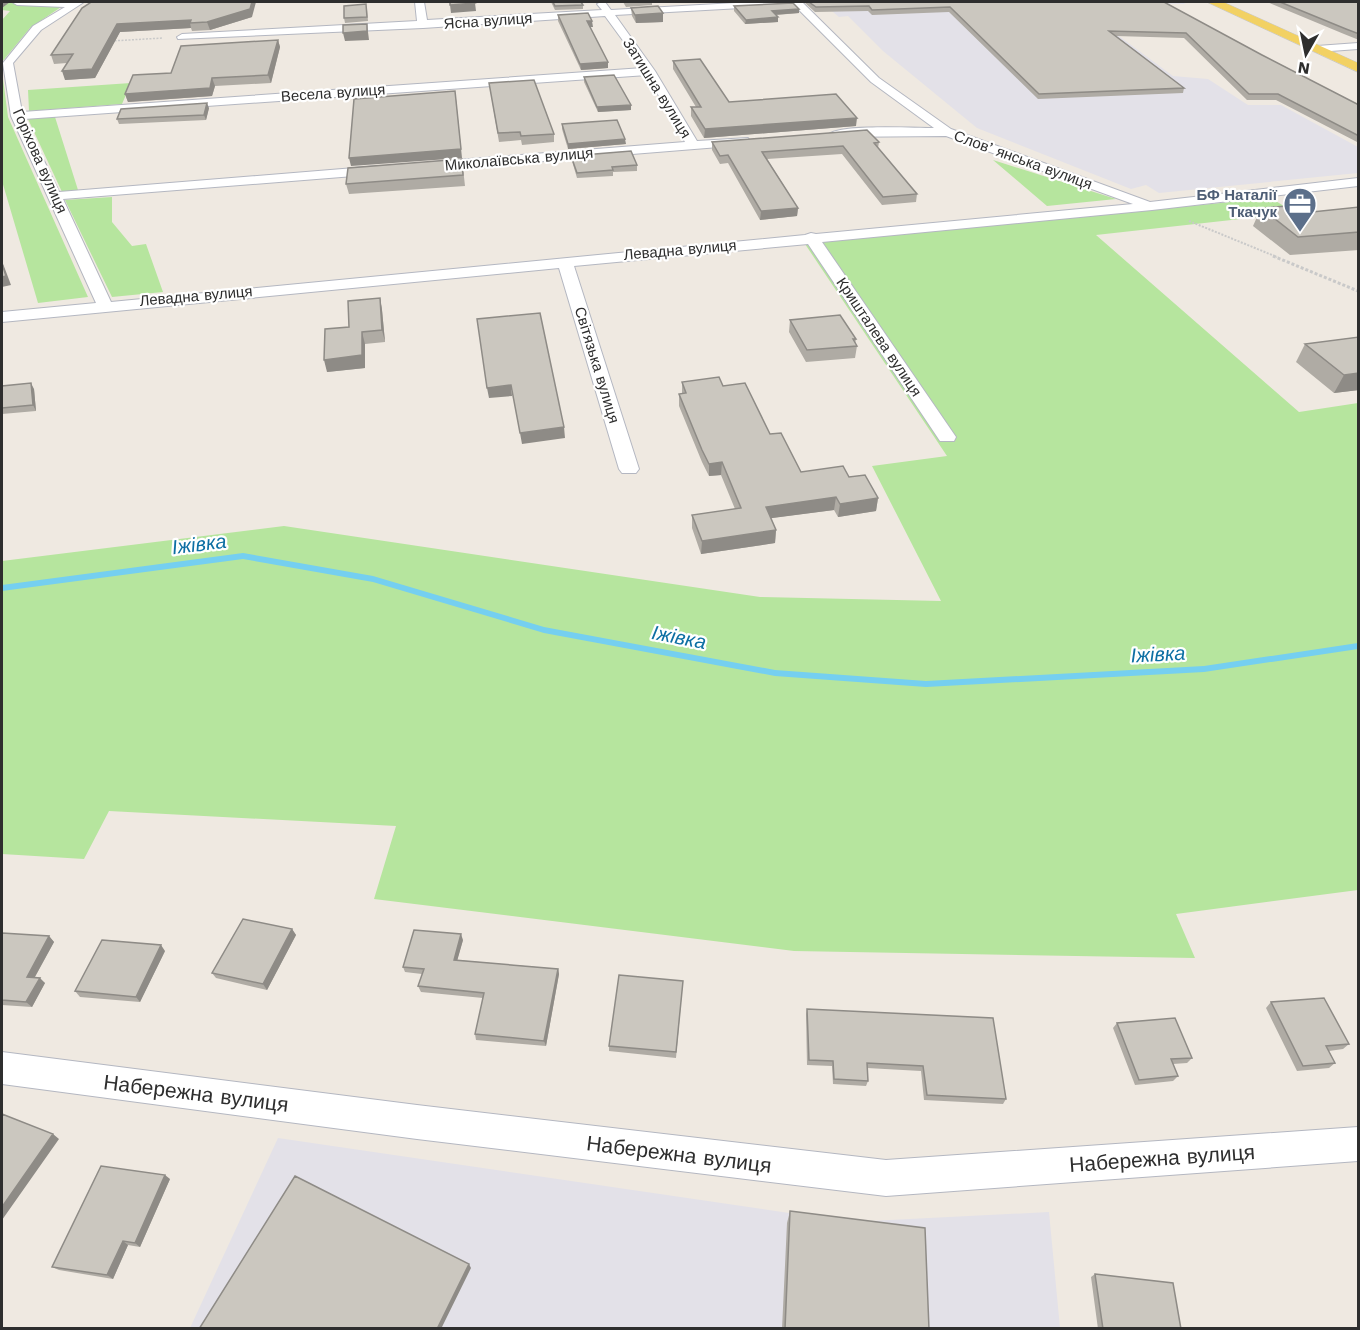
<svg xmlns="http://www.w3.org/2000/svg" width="1360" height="1330" font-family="'Work Sans',sans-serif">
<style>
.industrial{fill:#e3e1e8}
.green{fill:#b6e59e}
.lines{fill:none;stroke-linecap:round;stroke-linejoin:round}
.stream{fill:#75cff0;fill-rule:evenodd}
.minor-casing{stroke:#b4b7c1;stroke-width:2}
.primary-casing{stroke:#c9c9c9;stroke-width:1}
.path-far2{stroke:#c9c9c9;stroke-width:1.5;stroke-dasharray:2 1.5;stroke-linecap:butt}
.path-far1{stroke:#c9c9c9;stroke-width:2;stroke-dasharray:2 1.5;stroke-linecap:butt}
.path{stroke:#c9c9c9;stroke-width:3;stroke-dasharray:3 2;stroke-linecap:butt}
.minor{fill:#fff;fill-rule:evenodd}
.primary{fill:#f2d163;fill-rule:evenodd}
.wall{fill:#afaba4}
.shaded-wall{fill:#8e8b86}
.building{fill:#cbc7bf;stroke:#8e8b86;stroke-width:1.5}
.labels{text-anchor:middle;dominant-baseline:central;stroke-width:4.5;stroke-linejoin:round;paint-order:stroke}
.far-street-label{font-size:15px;fill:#2e2e2e;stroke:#fff}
.far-service-label{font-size:15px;font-weight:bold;fill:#4e5e75;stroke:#fff;text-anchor:end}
.water-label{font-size:20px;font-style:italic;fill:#0d6fa3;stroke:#fff}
.near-street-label{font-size:21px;fill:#2e2e2e;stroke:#fff}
</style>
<rect width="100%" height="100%" fill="#efe9e1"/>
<path class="industrial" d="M821,2h360l5,2 -113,-2 100,74 35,3 40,26h33l77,42v26l-199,20 -13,-8 -15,4 -154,-61 -94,-77 -35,-35 -9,1z
M278,1138l572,84 199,-10 11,116h-870z"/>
<path class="green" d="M2,2l62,3 -34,23 -28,34v-42l8,-9 -8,-1z
M2,71l6,46 80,180 -50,6 -36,-122z
M131,83l-9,21 -93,7 -1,-21z
M55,117l23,73 -16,2 -34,-73z
M993,160l123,39 -69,7z
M112,197v25l20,24 14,-2 17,48 -51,5 -47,-97z
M1271,198l24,15 -199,22 203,177 59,-9v487l-182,24 19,44 -401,-7 -420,-52 22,-73 -287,-15 -25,48 -82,-5v-293l282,-35 476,71 181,4 -69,-135 75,-10 -142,-212z"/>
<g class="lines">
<path class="stream" d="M243,553l130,23 171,51 231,43 151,11 278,-15 154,-23v6l-154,23 -278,15 -151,-11 -231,-43 -171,-51 -130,-23 -241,32v-6z"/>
<g class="minor-casing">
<path id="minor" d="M12,2h72l-43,28 -28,33 9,49 621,-44 -38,-52 -182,12 -245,11 -1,-2 5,-3 235,-13 -2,-19h9l3,18 175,-10 -5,-6 4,-2h4l6,8 142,-8h49l77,76 72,51 199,73 208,-24v8l-206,24 -330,32 134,195 -2,4h-14l-132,-197 -234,22 65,203 -3,4h-14l-3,-4 -60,-201 -557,54v-10l94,-9 -85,-187 -8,-53 30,-37 32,-19 -48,-2zM794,5l77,77 63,46c-19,0 -93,-4 -105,6l2,3 115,-1 187,68 -317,30 -5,-1 -6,2 -694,67 -48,-103 316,-25 7,-4 -7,-4 -320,26 -35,-73 623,-44 38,67 -253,20 -7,4 7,4 312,-25 6,-4 -2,-3 -51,3 -42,-70 -40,-56z
M1358,43v6l-41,3 -5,-3 5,-3z
M2,1052l415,53 469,55 472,-33v34l-472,35 -469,-57 -415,-55z"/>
</g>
<g class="primary-casing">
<path id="primary" d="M1207,2h16l135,61v9z"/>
</g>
<path class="path-far2" d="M111,41l52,-3"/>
<path class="path-far1" d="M1189,221l88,36"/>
<path class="path" d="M1273,256l85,35"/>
<use href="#minor" class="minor"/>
<use href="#primary" class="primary"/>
</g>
<path class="wall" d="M551,2h30l2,3v4l-28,1z
M623,2h49l-20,1v2l-26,2z
M804,2h360l98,53 97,50v38l-83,-43h-29l-63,-62 -68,-2 68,52 -1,5 -145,6 -89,-87 -77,3 -4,-4 -53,1z
M1267,2h92v38l-15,-6z
M734,6l65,7 -23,2 2,7 -33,2 -11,-13z
M82,8l170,9 -42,13 -18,1 -1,-3 -71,4 -25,46 -30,2 2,-17 -13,1 -3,-9z
M631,8l32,5v9l-27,1 -4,-7z
M367,9l1,12 -23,2 -1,-5z
M558,15l35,12h-3l18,41 -27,2 -23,-49z
M278,40l2,7 -9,36 -56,3 -3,10 -84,6 -3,-8 46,-21z
M673,61l56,41 127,24 -152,12 -13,-22v-9h5l-23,-38z
M584,77l47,33 -33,2 -14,-30z
M489,83l65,51v8l-32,3 -1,-5 -22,2z
M209,108l-3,12 -87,4 -2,-5z
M562,124l64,20 -58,5 -6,-20z
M712,142h167l-1,6 39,46 -1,8 -34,3 -40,-51 -75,5 31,49 -1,8 -37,4 -32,-57 -8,1 -8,-14z
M571,156l66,9v6l-24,1v4l-36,2 -5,-17z
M462,159l3,27 -116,8 -3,-10z
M1359,207v43l-69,5 -37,-29 8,-18 51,4z
M380,298l2,12 3,32 -20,2v24l-38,4 22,-45z
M790,320l66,19 -1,5 2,2 -2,12 -49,4 -17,-30z
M1359,337v53l-25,3 -38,-31 9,-18z
M682,382l41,4 47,48 31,38 48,5 29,21 -2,13 -38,6 -4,-7 -63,8 5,12 -1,13 -74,11 -9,-26v-13l43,-6 -14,-34 -12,1 -7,-14 -23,-56v-12l3,-1z
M2,386l32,3 2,22 -34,3z
M292,929l4,6 -29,55 -51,-12 -4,-5z
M2,933l47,3 5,6 -19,35 10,6 -13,24 -30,-2z
M463,940l-6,20 101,9 1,5 -13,72 -70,-6 -1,-6 8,-36 -62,-6 -3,-6 4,-12 -17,-2 -2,-5z
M165,951l-25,51 -60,-5 -5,-6z
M683,981l-7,77 -67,-7v-5z
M1271,1002l78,42 -6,5 -14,2 6,12 -6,5 -32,3 -31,-63z
M807,1009l199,90 -3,5 -79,-4 -3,-29 -54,-3 1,13 -2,5 -33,-2 -1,-18 -25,-1 -1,-51z
M1117,1023l75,35 -5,5 -14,1 5,12 -5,5 -38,4 -22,-57z
M170,1179l-30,68 -12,-2 -15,34 -54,-9 -7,-3z
M790,1211l139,118h-147l5,-106z
M1095,1274l86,55h-83l-7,-52z"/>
<path class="shaded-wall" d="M2,2h8l-8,6z
M252,2h4l-4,15 -42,13 -3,-8z
M652,2h20l-20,1z
M475,3l1,8 -25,2 -1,-8z
M799,9v4l-27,2v-4z
M663,13v9l-27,1 -1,-8z
M778,17v5l-33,2 1,-4z
M191,20l-1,3 1,5 -71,4 -25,46 -30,2 -3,-9 55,-47z
M587,21h5l1,6h-6z
M367,24l2,16 -24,1 -2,-8z
M278,40l2,7 -9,36 -3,-8z
M608,62v6l-27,2 -1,-6z
M212,78l3,8 -3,10 -84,6 -3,-8z
M456,99l6,59 -111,8 -2,-8z
M207,103l2,5 -3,12 -2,-5z
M631,105v5l-33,2 -1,-5z
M857,118l-1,8 -152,12 1,-9z
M625,139l1,5 -58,5v-5z
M798,208l-1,8 -37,4 1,-9z
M2,261l9,24 -9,2z
M380,298l2,12 3,32 -3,-12z
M362,332l3,12v24l-38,4 -3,-12z
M1359,373v17l-25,3 10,-18z
M31,383l3,6 2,22 -3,-6z
M511,385l1,11 -23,2 -2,-10z
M564,427l1,11 -43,6 -2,-11z
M722,462l-1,13 -12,1v-12z
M836,497l-2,13 -69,9 1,-12z
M878,498l-2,13 -38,6 2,-13z
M776,530l-1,13 -74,11 1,-13z
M292,929l4,6 -29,55 -4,-6z
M461,934l2,6 -7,25 -2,-5z
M49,936l5,6 -22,40 -5,-5z
M161,945l4,6 -25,51 -4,-5z
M558,969l1,5 -13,72 -2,-5z
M40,978l5,5 -13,24 -6,-5z
M53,1134l6,5 -57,81v-13z
M165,1175l5,4 -30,68 -5,-4z
M123,1241l5,4 -15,34 -6,-4z
M469,1264l2,4 -30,61h-4z"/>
<path class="building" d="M91,2h161l-2,7 -43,13 -17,1 1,-3 -74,4 -25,45 -30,2 11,-17 -22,1 31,-47 8,-5z
M450,2h24l1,1 -25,2z
M553,2h28l2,3 -28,1z
M809,2h355l98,53 97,50v31l-81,-42h-29l-63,-61 -77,-2 75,57 -145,6 -89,-87 -78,3 -3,-4 -53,1z
M1280,2h79v32l-13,-5z
M793,3l6,6 -27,2 6,6 -32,3 -12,-14z
M366,4l1,13 -23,1v-12z
M658,6l5,7 -28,2 -4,-7z
M588,13l4,8h-5l21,41 -28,2 -22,-49z
M367,24v7l-24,2v-8z
M278,40l-10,35 -56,3 -2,10 -85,6 8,-19 38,-2 10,-27z
M700,59l29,43 107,-8 21,24 -152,11 -14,-22h10l-28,-46z
M614,75l17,30 -34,2 -13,-30z
M534,80l20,54 -33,2 -1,-4 -22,1 -9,-50z
M455,91l6,58 -112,9 5,-59z
M207,103l-3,12 -87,4 4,-10z
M617,120l8,19 -57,5 -6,-20z
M867,130l12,12 -5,1 43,51 -34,3 -40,-51 -81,6 36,56 -37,3 -33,-56 -8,1 -8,-14z
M631,151l6,14 -25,2 1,3 -36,3 -6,-17z
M462,159l1,16 -117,9 2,-16z
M1303,205l9,7 47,-5v25l-61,5 -37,-29z
M2,264l4,12 -4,1z
M380,298l2,32 -20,2v23l-38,5 1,-31 24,-2 -1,-26z
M540,313l24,114 -44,6 -9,-48 -24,3 -10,-69z
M840,315l16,24h-3l4,7 -50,4 -17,-30z
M1359,337v36l-15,2 -39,-31z
M719,377l4,9 22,-3 25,51 11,-1 20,39 42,-6 6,11 16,-2 13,23 -38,6 -4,-7 -70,10 10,23 -74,11 -10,-26 49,-7 -19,-46 -13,2 -7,-14 -23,-56 7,-1 -4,-11z
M31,383l2,22 -31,3v-22z
M243,919l49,10 -29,55 -51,-11z
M414,930l47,4 -7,26 104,9 -14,72 -69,-7 9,-41 -66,-7 6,-17 -21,-2z
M2,933l47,3 -22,41 13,1 -14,24 -24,-2z
M102,940l59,5 -25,52 -61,-6z
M619,975l64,6 -7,71 -67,-6z
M1324,998l25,46 -23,2 9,17 -32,3 -32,-64z
M807,1009l186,9 13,81 -79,-4 -4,-29 -56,-3 1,18 -34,-2 -1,-18 -24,-1z
M1175,1018l17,40 -21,1 7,17 -39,4 -22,-57z
M2,1114l51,20 -51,73z
M101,1166l64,9 -30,68 -12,-2 -16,34 -55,-8z
M295,1176l174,88 -32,65h-238z
M790,1211l135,17 4,101h-144z
M1095,1274l78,9 8,46h-78z"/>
<defs>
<g id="office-pin" transform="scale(1.725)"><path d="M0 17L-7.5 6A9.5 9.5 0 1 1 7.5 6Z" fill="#5c6f8a" stroke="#fff"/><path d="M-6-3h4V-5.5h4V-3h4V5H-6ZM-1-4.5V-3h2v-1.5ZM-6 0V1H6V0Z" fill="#fff"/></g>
</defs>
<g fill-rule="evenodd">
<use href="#office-pin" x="1300" y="204"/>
</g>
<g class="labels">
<g class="far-street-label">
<text transform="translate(488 21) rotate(-4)">Ясна вулиця</text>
<text transform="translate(657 88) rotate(58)">Затишна вулиця</text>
<text transform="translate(333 93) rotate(-4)">Весела вулиця</text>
<text transform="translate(519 159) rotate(-5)">Миколаївська вулиця</text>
<text transform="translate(1023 160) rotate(20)">Словʼянська вулиця</text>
<text transform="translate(40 161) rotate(66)">Горіхова вулиця</text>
<text transform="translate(680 250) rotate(-5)">Левадна вулиця</text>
<text transform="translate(196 296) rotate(-5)">Левадна вулиця</text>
<text transform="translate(879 337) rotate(56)">Кришталева вулиця</text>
<text transform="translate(597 365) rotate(73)">Світязька вулиця</text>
</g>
<g class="far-service-label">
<text x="1277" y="195">БФ Наталії<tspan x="1277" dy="17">Ткачук</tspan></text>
</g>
<g class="water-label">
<text transform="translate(199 544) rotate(-7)">Іжівка</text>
<text transform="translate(679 637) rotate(11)">Іжівка</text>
<text transform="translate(1158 654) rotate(-3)">Іжівка</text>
</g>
<g class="near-street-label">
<text transform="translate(196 1093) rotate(7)">Набережна вулиця</text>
<text transform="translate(679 1154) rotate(7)">Набережна вулиця</text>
<text transform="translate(1162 1158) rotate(-4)">Набережна вулиця</text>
</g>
</g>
<rect width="1360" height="1330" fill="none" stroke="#2e2e2e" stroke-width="6"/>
<g transform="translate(1306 54) rotate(189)" stroke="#ffffff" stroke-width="4.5" paint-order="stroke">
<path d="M0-4.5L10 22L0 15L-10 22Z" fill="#2e2e2e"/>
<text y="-9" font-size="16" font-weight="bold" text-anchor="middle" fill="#2e2e2e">N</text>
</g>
</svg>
